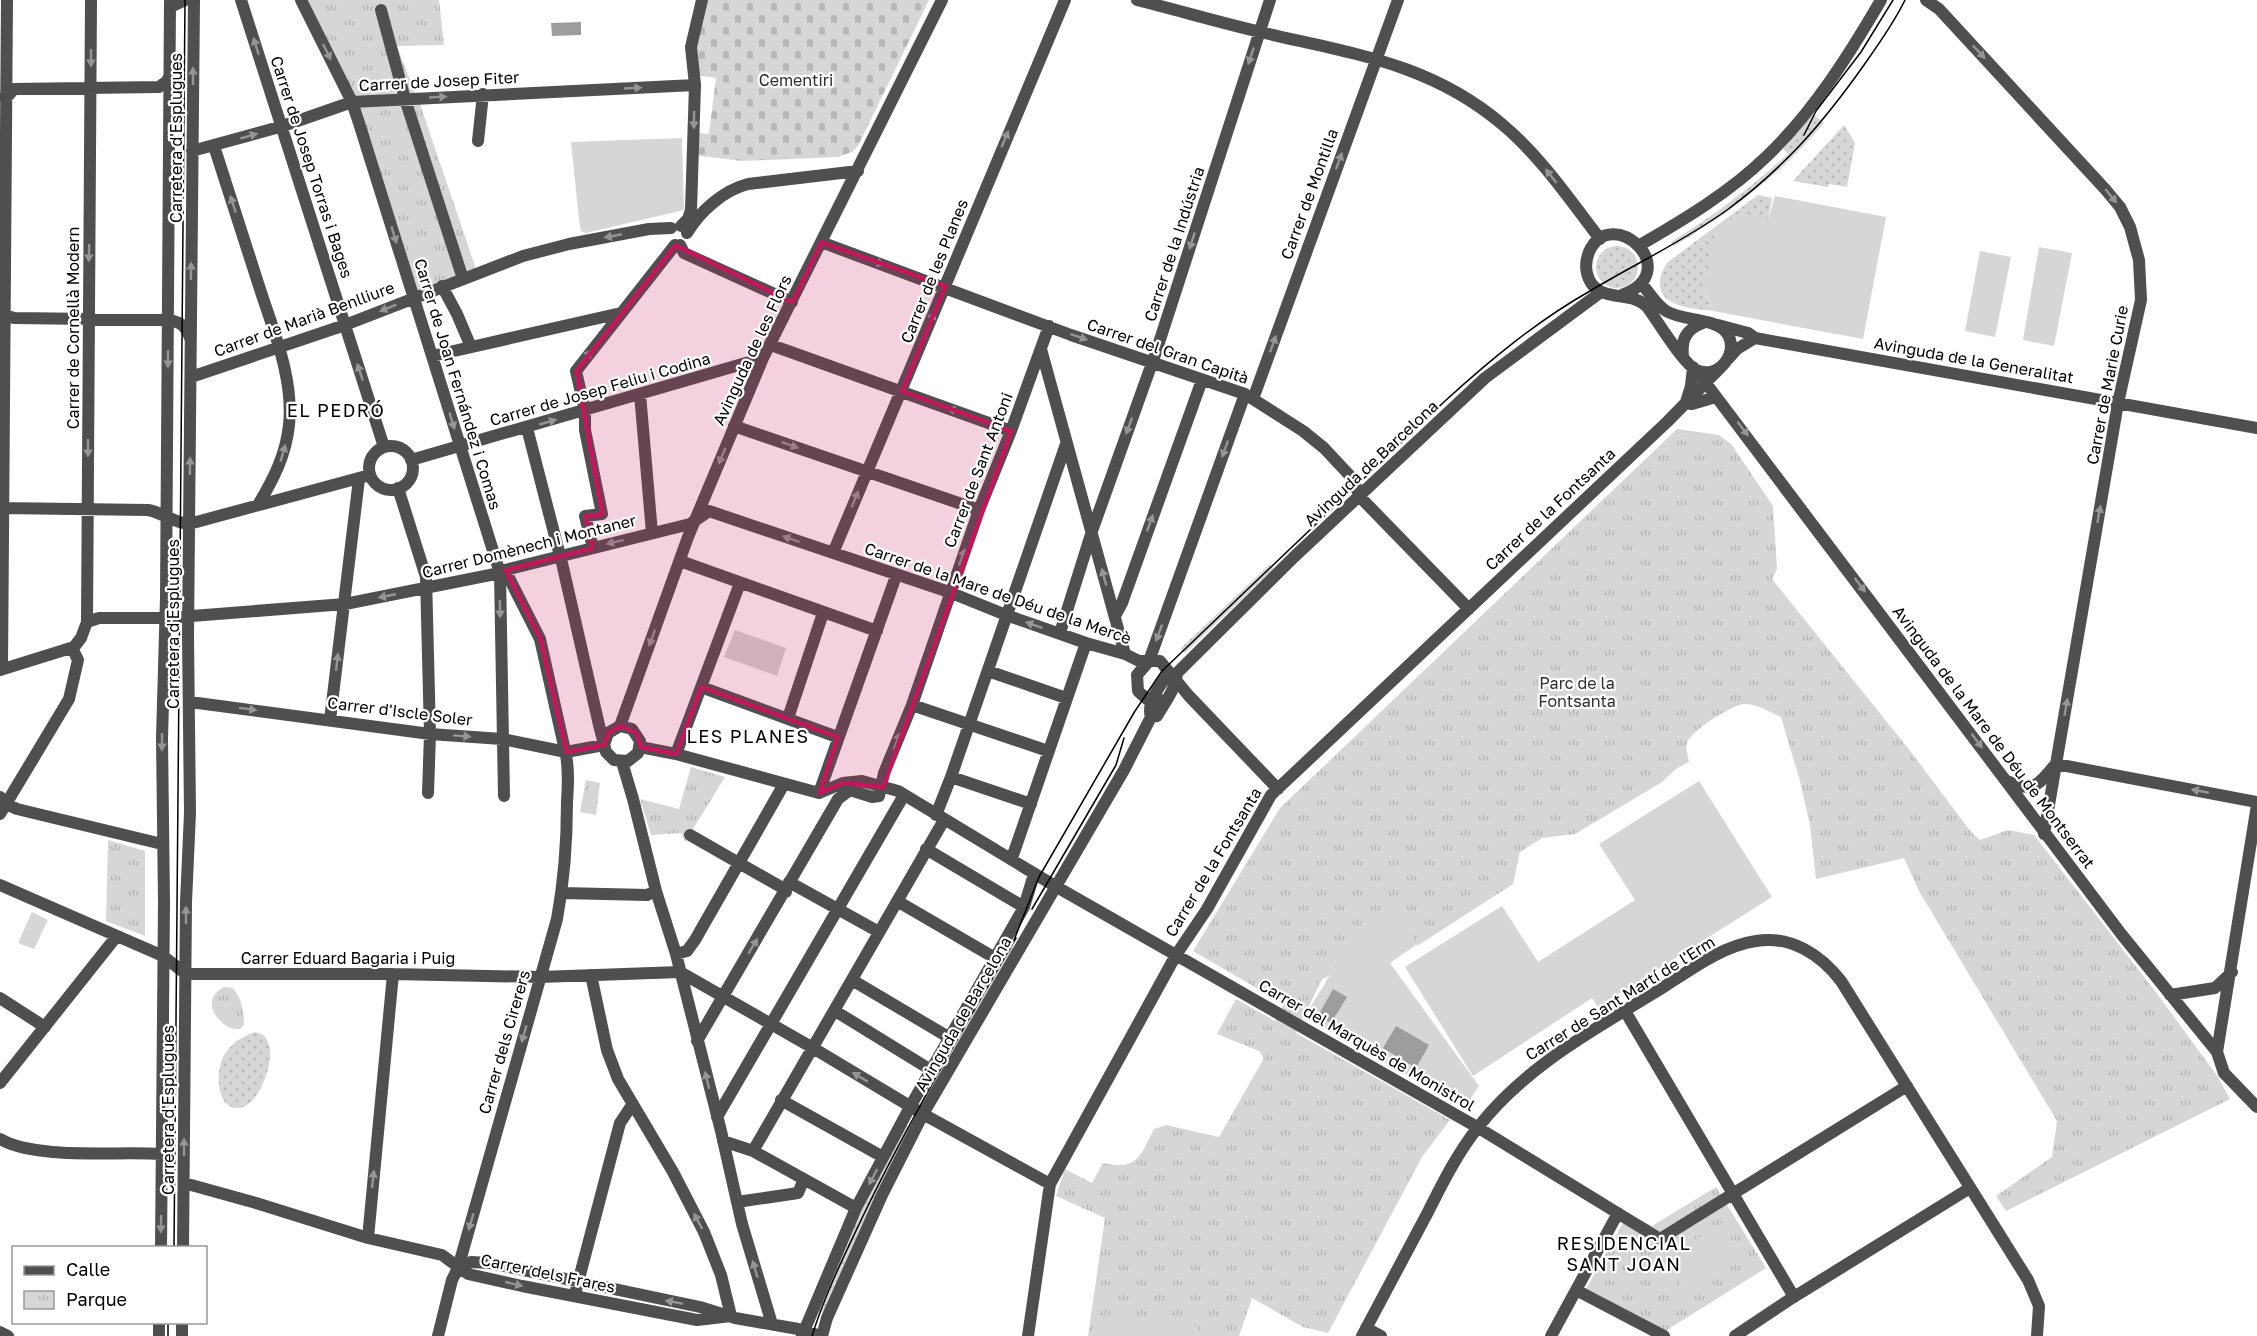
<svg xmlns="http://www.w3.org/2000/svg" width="2257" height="1336" font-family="'Golos Text',sans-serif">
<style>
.grass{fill:url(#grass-dots)}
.cemetery{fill:url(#cemetery-stones)}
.park{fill:url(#park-tufts)}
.pitch{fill:#d6d6d6}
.water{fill:#9d9d9d}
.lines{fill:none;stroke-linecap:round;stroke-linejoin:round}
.minor{stroke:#4f4f4f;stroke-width:12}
.tram{stroke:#000;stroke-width:1.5}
.oneway{fill:#959595}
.marked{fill:#c2185b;fill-opacity:0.2;stroke:#c2185b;stroke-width:4.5;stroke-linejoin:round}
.labels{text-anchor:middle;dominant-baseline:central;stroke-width:4.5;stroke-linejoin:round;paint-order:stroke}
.park-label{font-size:16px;fill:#2d2d2d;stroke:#fff}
.street-label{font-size:16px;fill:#000;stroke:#fff}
.neighbourhood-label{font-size:18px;letter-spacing:1.5px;fill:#000;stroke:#fff}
</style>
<defs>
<pattern id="grass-dots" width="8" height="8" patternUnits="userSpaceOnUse" patternTransform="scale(1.5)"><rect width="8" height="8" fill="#d6d6d6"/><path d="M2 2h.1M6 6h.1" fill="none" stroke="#b6b6b6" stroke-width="1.8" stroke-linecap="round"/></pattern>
<pattern id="cemetery-stones" width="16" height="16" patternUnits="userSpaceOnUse" patternTransform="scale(1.5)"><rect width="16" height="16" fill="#d6d6d6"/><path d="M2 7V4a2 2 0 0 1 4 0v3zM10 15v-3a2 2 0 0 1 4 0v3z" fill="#b6b6b6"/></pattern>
<pattern id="park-tufts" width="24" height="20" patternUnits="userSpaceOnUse" patternTransform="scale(1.5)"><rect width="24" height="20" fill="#d6d6d6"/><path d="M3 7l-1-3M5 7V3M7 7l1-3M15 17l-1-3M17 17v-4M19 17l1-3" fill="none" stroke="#b6b6b6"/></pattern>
</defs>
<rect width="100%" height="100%" fill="#fff"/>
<path class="grass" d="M1812,113l12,10c-43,50 -93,90 -150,123l-3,-4c43,-26 80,-55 117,-88l-5,-5z
M1844,125l11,18 -8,44 -18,-3 -1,3 -35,-6z
M1758,195l14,3 -4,22 -29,-6 -35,75 9,22c-12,-2 -26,-2 -37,-7 -21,-7 -19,-28 -8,-42z
M1596 267a21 21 0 1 1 42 0a21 21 0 1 1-42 0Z
M1270,564l4,4 -89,85 -5,-4z
M1008,945l6,3 -85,148 -6,-4z
M254,1032c32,2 10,68 -11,75 -27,8 -29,-37 -18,-53 7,-11 17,-17 29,-22z
M904,1125l7,3 -48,94 -40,91 -7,-3 40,-89z"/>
<path class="cemetery" d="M706,0h223l-71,146 -6,6 -14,5 -95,4 -50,-6 5,-22 11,1 7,-56 -19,-3v-36z"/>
<path class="park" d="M305,0h134l5,45 -47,1 18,47 -65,7z
M418,98l58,171 -59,22 -59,-185z
M1677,429l42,6 12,9 42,62 4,63 -5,10 139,173 60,80 9,8 28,-10 26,5 124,160 60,82 12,22 -224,112 -10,-15 56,-39 5,-36 -138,-230 -15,-33 -88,21 -6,-54 -10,-44 -19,-64c-12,-5 -23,-13 -36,-13 -12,0 -55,27 -58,39 -2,5 1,13 2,19l-12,6 -15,14 -87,52 -33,4 -22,14 -7,32 -96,62 -16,-25 -72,55 -7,3 -26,54 154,87 -28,37 -94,176 -25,-6 -51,-29 -13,38h-151l17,-118 -49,-22 9,-27 27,14 11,-20c35,8 37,-7 51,-34l12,-4 53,12 45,-79 -5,-7 -42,-17 19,-35 39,22 9,-17 -91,-53 87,-143z
M691,767l34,10 -40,65 -4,-9 -30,2 -11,-36 39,10z
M586,780l14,3 -4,32 -16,-3z
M108,840l37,11v85l-39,-15z
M224,987l9,1c9,11 11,23 11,37l-4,4c-12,1 -20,-7 -26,-16 -5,-12 -1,-20 10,-26z
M1716,1187l50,81 -104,65 -77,-42 43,-77 24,12z"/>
<path class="pitch" d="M403,120l10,30 -18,5 -10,-30z
M682,138l2,72 -98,23 -5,-2 -2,-11 -8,-78z
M1775,196l111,21 -23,122 -150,-28 -9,-22 12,-61 23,-14 29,5z
M2039,247l33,6 -18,93 -31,-6z
M1980,251l31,6 -16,80 -30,-6z
M735,630l51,18 -9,28 -53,-19z
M1699,781l73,116 -174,110 -6,-9 -119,78 -68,-109 97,-61 36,56 97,-62 -36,-56z
M1389,909l5,8 7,1 16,26 -27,19 89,123 -15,22 -159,-92 58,-95z
M32,912l16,8 -14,29 -16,-6z
M1722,1223l18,30 -57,35 -19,-30z
M1107,1315l89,11 6,10h-100z"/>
<path class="water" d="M581,22v13l-29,1 -1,-13z
M1333,989l14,8 -16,26 -13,-7z
M1396,1026l33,19 -13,23 -33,-20z"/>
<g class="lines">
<path class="minor" d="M241,0l143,447
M301,0l51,102 7,21 141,450 4,223
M1137,0c44,11 88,24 132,34 87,20 164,31 234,91 38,32 67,75 97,114
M1926,0l13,9 166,180 15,18 10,20 9,33 2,40 -23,103 -74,431
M170,7l15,-7
M381,10l24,89 58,180
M4,97h3l7,-8 145,-2 8,-6 3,-7
M478,141l5,-47
M214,146c15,47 30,94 45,140 14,44 35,92 30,139 -3,30 -16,55 -31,80
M192,151l91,-25 69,-24 343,-17
M681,226l7,-7 3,-9 4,-125 -4,-38 11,-47
M687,233c13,-22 37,-43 61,-49l110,-13
M821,242l250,93 174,59 58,37 21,17 29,31 7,18 109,112
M680,245l4,8 108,49
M1640,245c45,-26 90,-53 127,-89 46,-44 82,-101 114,-156
M442,286l15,28 14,33
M1622,295c65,-24 -11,-93 -33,-43 -4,10 -4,21 2,31 14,20 42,7 57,25 10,14 35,55 48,62 23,11 45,-19 30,-38 -11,-14 -44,-11 -60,-21 -10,-6 -17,-19 -25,-28
M1,314l13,4 154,2c12,2 18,5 22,18
M1718,325l30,8 7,5 502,90
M771,345l240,86
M1041,349l84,305
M432,356l189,-43
M1683,356c-2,-18 4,-27 20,-33
M1728,359l9,-10 18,-11
M1696,370l426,565 95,117 7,21 33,34
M191,377l154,-52 178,-69 46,-12 80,-15 22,-1
M640,394l12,139
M1253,399l145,-399
M1686,402l5,-16 2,-19
M1686,403l6,1 24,-7
M734,426l245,84
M527,428l32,124
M369 468a22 22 0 1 1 44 0a22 22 0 1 1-44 0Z
M411,460l352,-102
M398,488l28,89 4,157 -2,59
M0,508l148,2c15,3 27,13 41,14l181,-49
M593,548l-8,-32 17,-2 -17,-84v-19l-9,-40 99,-126
M833,553l232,-553
M680,561l197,70
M562,563l37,162 7,27 8,8 14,1 10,-8 2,-12 -8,-12 -12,-3 -12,7 -4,12
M1115,616l7,-13 80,-223
M87,622l12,-4h67l179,-14 155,-31 5,-3 185,-46 19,-13 240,81 57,23 80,28 39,11 14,7h21l29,35 89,93
M1060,633l32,-102 64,-179 114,-352
M2,669l5,-669
M0,670l74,-23 7,-9 6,-16 4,-622
M988,671l78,27
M701,687l136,50
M1161,700h-13l-10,-9 -1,-16 12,-14 96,-267
M190,702l240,32 72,5 64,13 38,-7
M912,705l136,46
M1151,717l6,-1c8,-14 19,-27 20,-43l117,-116 191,-179 116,-86
M788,718l35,-105
M330,720l29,-241
M620,726l68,-189 75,-179 179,-358
M640,747l36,7 143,39
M676,754l64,-171
M622,762l11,37 23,92 20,63 45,177 21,93 30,100
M2056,764l201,38
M951,777l80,27
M2007,781c25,12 31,5 47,-15
M819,793l24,-10 19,-2 36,10 157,95 422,241 183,112 247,-153
M819,793l77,-217
M0,797l6,7 11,5 145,35
M0,814l69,-115 9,-39 -4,-8 -6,-3
M936,815l15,-38 115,-333
M690,835l91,52 5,5
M926,849l98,58
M1012,858l74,-215
M789,882l90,50
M0,885l163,71 23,18h207l147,3 140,-5
M562,893l85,2 9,-4
M897,901l98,57
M676,954l11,-3 8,-11 89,-156
M680,972l133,76 110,66 127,70
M591,975l16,75 11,29 55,93 31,60 17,43 10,41
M852,980l98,58
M2170,995l45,-7 17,-16
M0,998l45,29
M835,1011l96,59
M1625,1011l169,286
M697,1041l141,-242 12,-9 22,7 7,-1 5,-23 28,-68 67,-195 32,-79 38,-105
M2217,1052l40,-247
M0,1083l116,-146
M781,1100l102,57
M717,1117l187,-322
M0,1139c35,21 119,12 161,15
M723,1141l30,10 103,57
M753,1151l191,-331
M184,1183l72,20 112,35 74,17 26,19 54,12 175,34 34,-4
M737,1202l61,-9 6,-14
M368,1238l25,-264
M161,1248l3,-346 -2,-164 4,-140 4,-598
M183,1248l3,-346 4,-89 -2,-177 6,-636
M458,1268l13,-6 19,1 210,44 35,11 63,11 23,7
M576,1290l44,-167 12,-18
M1576,1290l88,46
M1366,1328l15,8
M0,1332l8,4
M159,1336v-14
M182,1336v-14
M438,1336l14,-56 6,-12 99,-349c7,-38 10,-78 10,-117 1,-16 2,-31 -1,-47l-26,-116 -35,-69
M802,1336l54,-128 54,-101 114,-200 10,-33
M822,1336l5,-18 55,-123 41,-81 201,-344 27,-53c-5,-14 10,-33 18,-44
M1028,1336l22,-152 126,-229 31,-46 64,-114 396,-373 54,-55
M1362,1336c22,-41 44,-83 66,-124 15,-30 30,-60 51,-86 47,-60 116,-97 180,-136 30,-19 62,-44 97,-49 35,-6 65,14 85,40l187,299 11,26 -2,30
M1551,1336l67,-123
M1735,1336l54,-36 181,-112"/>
<path class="tram" d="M1804,135l12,-24 45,-59 32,-52
M1032,909l84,-144 8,-27
M1012,945l27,-68 96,-166 27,-40 283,-270c45,-41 92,-80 145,-110 45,-27 94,-50 137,-81 57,-42 96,-87 137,-145 14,-20 30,-42 41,-65
M174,1248l11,-1248
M168,1336v-14
M812,1336c13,-42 33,-82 52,-122 46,-95 99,-185 152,-276"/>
</g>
<defs><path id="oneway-solid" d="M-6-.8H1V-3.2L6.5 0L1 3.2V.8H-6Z" transform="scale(1.5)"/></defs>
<g class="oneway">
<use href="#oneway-solid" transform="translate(256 46) rotate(-108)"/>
<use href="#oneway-solid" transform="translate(327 52) rotate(64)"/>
<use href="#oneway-solid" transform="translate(1979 52) rotate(47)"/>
<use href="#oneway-solid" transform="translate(1251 56) rotate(108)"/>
<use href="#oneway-solid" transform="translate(91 58) rotate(90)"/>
<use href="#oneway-solid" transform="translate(193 76) rotate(-90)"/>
<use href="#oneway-solid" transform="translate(633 88) rotate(-3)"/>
<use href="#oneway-solid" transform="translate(438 97) rotate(-3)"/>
<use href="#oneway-solid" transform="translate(694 120) rotate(91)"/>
<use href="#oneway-solid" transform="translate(249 136) rotate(-16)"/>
<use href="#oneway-solid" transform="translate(1005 139) rotate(-67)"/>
<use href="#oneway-solid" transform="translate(1339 161) rotate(-70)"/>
<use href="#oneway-solid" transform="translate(1551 176) rotate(-128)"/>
<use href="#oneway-solid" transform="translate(2111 196) rotate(51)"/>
<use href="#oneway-solid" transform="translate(233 204) rotate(-108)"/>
<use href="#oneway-solid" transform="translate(394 235) rotate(73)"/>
<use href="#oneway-solid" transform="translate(613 236) rotate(169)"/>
<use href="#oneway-solid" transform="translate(1192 241) rotate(108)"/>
<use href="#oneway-solid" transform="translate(89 253) rotate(91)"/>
<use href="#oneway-solid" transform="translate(876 262) rotate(20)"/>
<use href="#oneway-solid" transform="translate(191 271) rotate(-89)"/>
<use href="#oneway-solid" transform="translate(388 308) rotate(158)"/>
<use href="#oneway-solid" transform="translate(931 320) rotate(-68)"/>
<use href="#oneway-solid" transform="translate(1079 337) rotate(19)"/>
<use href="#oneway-solid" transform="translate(1273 344) rotate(-70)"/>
<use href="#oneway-solid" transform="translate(586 357) rotate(-51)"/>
<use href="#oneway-solid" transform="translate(168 359) rotate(90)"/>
<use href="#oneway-solid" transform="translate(360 372) rotate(-108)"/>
<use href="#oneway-solid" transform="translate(956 411) rotate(-160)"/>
<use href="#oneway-solid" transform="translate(452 421) rotate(73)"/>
<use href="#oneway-solid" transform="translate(548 422) rotate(-16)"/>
<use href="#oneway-solid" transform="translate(1129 426) rotate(110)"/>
<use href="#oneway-solid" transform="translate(1743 429) rotate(53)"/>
<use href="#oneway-solid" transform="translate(790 445) rotate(19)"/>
<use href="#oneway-solid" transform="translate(88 448) rotate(90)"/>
<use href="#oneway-solid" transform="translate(1225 449) rotate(110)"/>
<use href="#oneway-solid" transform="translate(283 453) rotate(-74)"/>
<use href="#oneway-solid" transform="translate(722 456) rotate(113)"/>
<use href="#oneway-solid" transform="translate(190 466) rotate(-89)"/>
<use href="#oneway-solid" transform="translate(855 499) rotate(-68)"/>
<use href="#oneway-solid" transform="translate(2099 514) rotate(-80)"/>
<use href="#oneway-solid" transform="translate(1150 523) rotate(-70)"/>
<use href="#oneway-solid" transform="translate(791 539) rotate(-161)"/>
<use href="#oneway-solid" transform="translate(615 542) rotate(166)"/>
<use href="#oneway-solid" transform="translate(962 557) rotate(-70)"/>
<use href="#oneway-solid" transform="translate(1104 577) rotate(-105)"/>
<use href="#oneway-solid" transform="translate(1860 585) rotate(53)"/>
<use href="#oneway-solid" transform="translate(387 596) rotate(169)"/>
<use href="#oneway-solid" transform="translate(500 609) rotate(89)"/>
<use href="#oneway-solid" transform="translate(1034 625) rotate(-161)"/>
<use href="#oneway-solid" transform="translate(1159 633) rotate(110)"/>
<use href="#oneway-solid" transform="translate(652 638) rotate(110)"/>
<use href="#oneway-solid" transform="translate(337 662) rotate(-83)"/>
<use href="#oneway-solid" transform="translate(2066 707) rotate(-80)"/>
<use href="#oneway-solid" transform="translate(248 709) rotate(7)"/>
<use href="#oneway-solid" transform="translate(462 736) rotate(4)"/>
<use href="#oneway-solid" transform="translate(897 741) rotate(-68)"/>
<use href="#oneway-solid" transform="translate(1977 741) rotate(53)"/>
<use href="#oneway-solid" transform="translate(162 742) rotate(90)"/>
<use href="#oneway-solid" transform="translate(2200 791) rotate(-169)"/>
<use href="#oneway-solid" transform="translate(186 915) rotate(-90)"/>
<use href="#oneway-solid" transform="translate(753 946) rotate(-59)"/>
<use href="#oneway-solid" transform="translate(524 1034) rotate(106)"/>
<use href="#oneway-solid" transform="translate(860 1077) rotate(-149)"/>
<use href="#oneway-solid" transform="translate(707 1080) rotate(-104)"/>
<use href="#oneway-solid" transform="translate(184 1147) rotate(-90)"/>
<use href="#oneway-solid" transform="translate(873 1177) rotate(118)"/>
<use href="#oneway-solid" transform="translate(373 1179) rotate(-84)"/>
<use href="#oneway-solid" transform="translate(698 1221) rotate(-118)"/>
<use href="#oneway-solid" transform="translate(471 1222) rotate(106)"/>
<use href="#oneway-solid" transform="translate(161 1224) rotate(91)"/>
<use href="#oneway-solid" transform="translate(755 1269) rotate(-106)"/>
<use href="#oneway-solid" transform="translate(514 1284) rotate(13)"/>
<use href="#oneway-solid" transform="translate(674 1302) rotate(-169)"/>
</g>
<path class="marked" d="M821,242l124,44 -43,105 109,40 -128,356 -40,-4 -24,10 18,-56 -136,-50 -25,67 -36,-7 -4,-14 -16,-7 -12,7 -4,12 -38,7 -26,-113 -35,-69 87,-22 -7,-32 17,-2 -26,-143 99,-126 117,57z"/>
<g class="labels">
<g class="park-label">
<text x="796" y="80">Cementiri</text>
<text x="1577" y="683">Parc de la<tspan x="1577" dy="18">Fontsanta</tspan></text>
</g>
<g class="street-label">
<text transform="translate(439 81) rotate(-3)">Carrer de Josep Fiter</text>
<text transform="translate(176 138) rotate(-90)">Carretera d'Esplugues</text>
<text transform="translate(312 167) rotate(72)">Carrer de Josep Torras i Bages</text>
<text transform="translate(1309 194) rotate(-70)">Carrer de Montilla</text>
<text transform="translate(1174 244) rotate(-72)">Carrer de la Indústria</text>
<text transform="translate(934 271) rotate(-68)">Carrer de les Planes</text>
<text transform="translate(304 319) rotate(-20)">Carrer de Marià Benlliure</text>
<text transform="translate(73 328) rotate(-90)">Carrer de Cornellà Modern</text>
<text transform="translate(752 350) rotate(-65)">Avinguda de les Flors</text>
<text transform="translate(1168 351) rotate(19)">Carrer del Gran Capità</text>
<text transform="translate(1974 360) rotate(10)">Avinguda de la Generalitat</text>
<text transform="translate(458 384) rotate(73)">Carrer de Joan Fernández i Comas</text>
<text transform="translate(2107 385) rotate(-79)">Carrer de Marie Curie</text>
<text transform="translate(600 389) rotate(-16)">Carrer de Josep Feliu i Codina</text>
<text transform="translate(1371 463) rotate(-43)">Avinguda de Barcelona</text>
<text transform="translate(978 470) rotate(-69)">Carrer de Sant Antoni</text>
<text transform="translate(1550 509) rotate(-43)">Carrer de la Fontsanta</text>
<text transform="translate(529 546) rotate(-14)">Carrer Domènech i Montaner</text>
<text transform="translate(998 593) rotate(19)">Carrer de la Mare de Déu de la Mercè</text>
<text transform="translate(173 624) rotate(-90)">Carretera d'Esplugues</text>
<text transform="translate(400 711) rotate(7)">Carrer d'Iscle Soler</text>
<text transform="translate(1994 737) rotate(53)">Avinguda de la Mare de Déu de Montserrat</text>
<text transform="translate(1213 862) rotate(-59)">Carrer de la Fontsanta</text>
<text x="348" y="958">Carrer Eduard Bagaria i Puig</text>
<text transform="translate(1620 998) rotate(-32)">Carrer de Sant Martí de l'Erm</text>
<text transform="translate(963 1014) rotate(-60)">Avinguda de Barcelona</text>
<text transform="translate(504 1042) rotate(-74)">Carrer dels Cirerers</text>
<text transform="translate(1367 1045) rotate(30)">Carrer del Marquès de Monistrol</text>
<text transform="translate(168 1110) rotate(-90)">Carretera d'Esplugues</text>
<text transform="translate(548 1273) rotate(12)">Carrer dels Frares</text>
</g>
<g class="neighbourhood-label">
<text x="336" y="410">EL PEDRÓ</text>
<text x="748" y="736">LES PLANES</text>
<text x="1624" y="1243">RESIDENCIAL<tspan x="1624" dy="21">SANT JOAN</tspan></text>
</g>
</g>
<rect x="12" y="1246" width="195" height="78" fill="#ffffff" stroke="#999999" stroke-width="1.5"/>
<rect x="24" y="1266" width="30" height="9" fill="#4f4f4f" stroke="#999999" stroke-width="1.5"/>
<text x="66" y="1276" font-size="18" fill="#000000">Calle</text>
<rect x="24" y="1291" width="30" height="18" fill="url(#park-tufts)" stroke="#999999" stroke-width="1.5"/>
<text x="66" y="1306" font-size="18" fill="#000000">Parque</text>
</svg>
